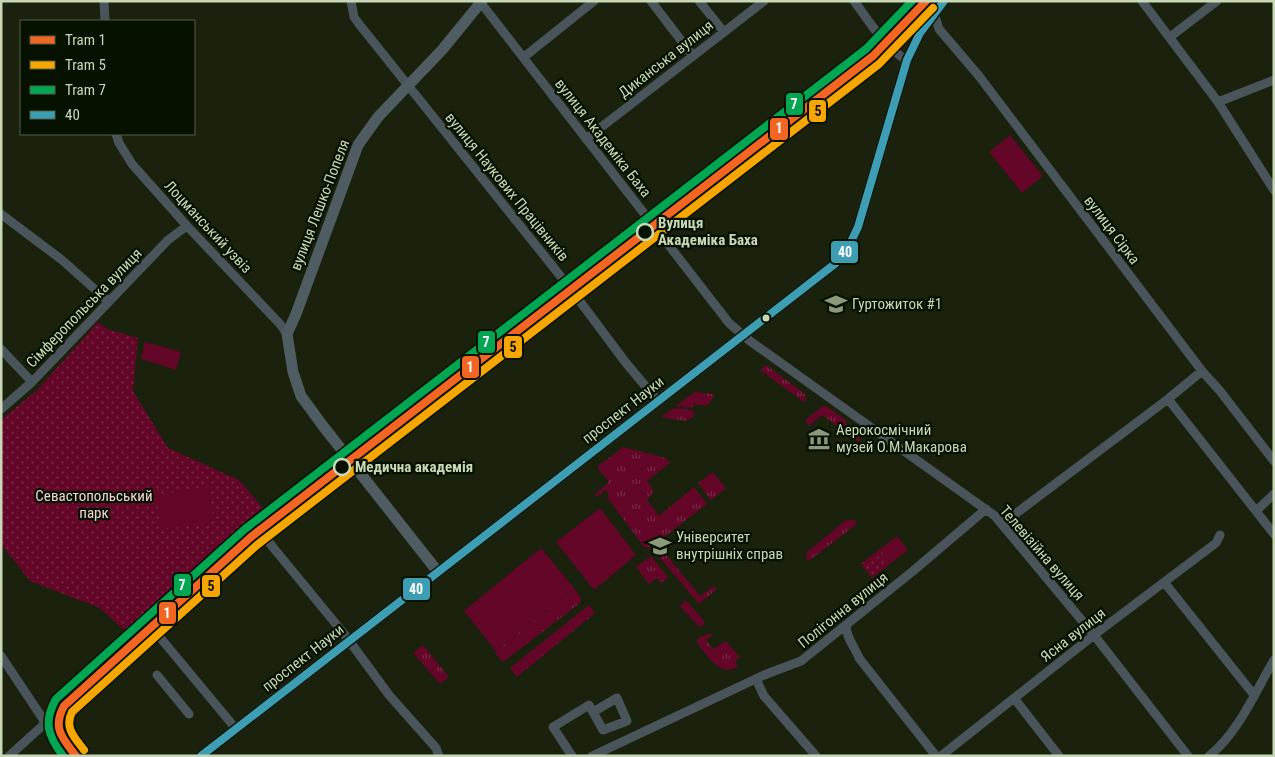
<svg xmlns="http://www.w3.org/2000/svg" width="1275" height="757" font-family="'Roboto Condensed',sans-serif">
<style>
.grass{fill:url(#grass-tufts)}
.park{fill:url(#park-dots)}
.pitch{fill:#630628}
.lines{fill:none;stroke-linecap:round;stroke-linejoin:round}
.minor{stroke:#4a555b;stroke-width:9}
.major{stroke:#4f5d63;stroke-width:11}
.bus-1-casing{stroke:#071100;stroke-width:11}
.bus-1{stroke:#3d9db3;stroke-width:8}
.tram-1-casing{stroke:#071100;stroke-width:11}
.tram-2-casing{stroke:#071100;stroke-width:11}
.tram-3-casing{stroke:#071100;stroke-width:11}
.tram-1{stroke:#f26522;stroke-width:8}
.tram-2{stroke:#f7a600;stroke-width:8}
.tram-3{stroke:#00a651;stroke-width:8}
.stop-dot{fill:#071100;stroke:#c8d8b6;stroke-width:2.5}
.bus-dot{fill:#c8d8b6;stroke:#071100;stroke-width:2}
.labels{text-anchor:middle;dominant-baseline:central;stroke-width:4.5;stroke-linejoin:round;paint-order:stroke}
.street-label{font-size:15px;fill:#c8d8b6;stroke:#071100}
.stop-label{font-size:15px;font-weight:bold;fill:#c8d8b6;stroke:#071100;text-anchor:start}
.poi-label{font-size:15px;fill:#c8d8b6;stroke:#071100;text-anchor:start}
.park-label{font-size:15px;fill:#f1d2d7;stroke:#071100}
.line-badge{stroke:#071100;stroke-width:2}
.badge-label{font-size:14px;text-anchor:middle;font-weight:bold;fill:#fff}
.pale-badge-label{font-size:14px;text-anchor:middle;font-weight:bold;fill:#111}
</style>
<defs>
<pattern id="grass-tufts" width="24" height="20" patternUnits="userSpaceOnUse" patternTransform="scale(1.25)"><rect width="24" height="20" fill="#630628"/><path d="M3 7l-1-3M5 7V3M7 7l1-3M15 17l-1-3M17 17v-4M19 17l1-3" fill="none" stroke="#782a45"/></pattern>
<pattern id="park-dots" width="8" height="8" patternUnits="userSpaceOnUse" patternTransform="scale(1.25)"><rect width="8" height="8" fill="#630628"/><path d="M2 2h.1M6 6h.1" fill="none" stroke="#782a45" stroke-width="1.8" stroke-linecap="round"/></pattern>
</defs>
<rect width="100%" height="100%" fill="#1a210d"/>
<path class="grass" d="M766,365l39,29 1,5 -2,3 -44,-32z
M695,392l17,2 2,2 -2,4 -6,6 -12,-2 -2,4 -17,-2z
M823,406h3l20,14v5l12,9 -1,2 4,3 -2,3 -37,-27 -13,11 -4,-6z
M674,408l18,2 2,2v4l-8,5 -25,-4z
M623,447l43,11 4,5 -23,18 7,10 -7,9 12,16 35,-29 13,17 -57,44 -6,-1 -37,-50 2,-3 -4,-4 -8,7 -2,-3 14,-12 -12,-15z
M713,472l13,16 -15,12 -13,-17z
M846,520h9l2,4 -47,36 -4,-1 1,-7z
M669,540l3,3 -9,8 37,45 14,-10 3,3 -18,15 -44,-52z
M651,556l17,21 -7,6 -4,-5 -8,6 -13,-17z
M574,588l7,10 -1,5 -77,59 -8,-9 1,-2z
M686,600l18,21 1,3 -6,3 -19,-21z
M589,605l6,8 -78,64 -7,-9z
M709,633l4,2 -7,5 7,9 13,-8 14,16 -4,3 1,7c-18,10 -29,-11 -39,-23l-1,-3 1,-3z
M423,645l26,32 -9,7 -27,-31z"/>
<path class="park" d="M98,322l9,7 31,9 -5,53 35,57 71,32 25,29 -137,124 -27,-25 -70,-27 -29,-37v-124l36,-30z
M880,549l11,14 -19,15 -11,-14z"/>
<path class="pitch" d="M1010,135l33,41 -21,17 -33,-41z
M145,342l36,10 -5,18 -35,-11z
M209,487l5,34 -53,8 -5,-34z
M600,508l36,47 -42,35 -38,-48z
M897,536l11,14 -17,13 -11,-14z
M541,548l33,40 -78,63 -32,-40z"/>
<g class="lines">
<path class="minor" d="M104,1l1,20
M351,1l3,16 5,7 211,264 56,75 32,38
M651,1l42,55
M699,1l25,31
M854,1c16,21 30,46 53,59
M1142,1l76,101 56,88
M481,3l248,320 21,18 245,175 99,119 94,121
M934,13l5,16 40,47 223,295 18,20 54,70
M1170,37l47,-36
M524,57l70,-56
M1218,102l56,-22
M116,134l3,9 13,21 55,62 93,98 7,10
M586,139l178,-138
M1,214l61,46 46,41
M1,349l31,33
M1168,399l106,135
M1,409l31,-27 136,-142 19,-14
M1256,511l18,-17
M1002,524l166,-125 34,-28
M258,529l87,106 44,60 47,53 3,8
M1164,582l90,113
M144,618l92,111
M846,625c0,13 9,22 13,33l77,98
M1,656l44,66 6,6 16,12 13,16
M157,675l32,39
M756,679l8,17 52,60
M1014,698l45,58
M52,731l8,15 8,10
M9,756l31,-28 18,-19 191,-173 613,-474 23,-20
M572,756l-19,-29 36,-22 14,25 24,-9 -10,-23 -24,14
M592,756l172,-81 37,-14 112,-90 73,-62
M941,756l153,-121 122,-92 4,-8
M1209,756c30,-24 46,-64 65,-96"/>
<path class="major" d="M438,572l-115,-146 -22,-30 -8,-24 -6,-38 9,-20 62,-169 20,-28 64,-67 40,-49
M201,756l635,-493 12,-15 10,-21 49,-167 13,-27 24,-32"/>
<g class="bus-1-casing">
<path id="bus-1" d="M201,756l635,-493 12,-15 10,-21 49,-167 13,-27 24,-32"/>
</g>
<use href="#bus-1" class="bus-1"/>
<g class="tram-1-casing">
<path id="tram-1" d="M76,756c-14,-18 -24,-28 -12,-50l187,-169 622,-481 53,-55"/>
</g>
<g class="tram-2-casing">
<path id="tram-2" d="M84,750c-9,-12 -20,-22 -12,-38l185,-167 622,-481 54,-56"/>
</g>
<g class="tram-3-casing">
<path id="tram-3" d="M63,756c-15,-20 -20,-34 -7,-57l189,-170 621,-480 46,-48"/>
</g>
<use href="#tram-1" class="tram-1"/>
<use href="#tram-2" class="tram-2"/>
<use href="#tram-3" class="tram-3"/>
</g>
<defs>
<g id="university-bare" transform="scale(1.725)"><path d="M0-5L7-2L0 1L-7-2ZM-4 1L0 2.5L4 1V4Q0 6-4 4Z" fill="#8b987b" stroke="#071100" stroke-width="2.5" paint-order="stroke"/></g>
<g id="museum-bare" transform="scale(1.725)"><path d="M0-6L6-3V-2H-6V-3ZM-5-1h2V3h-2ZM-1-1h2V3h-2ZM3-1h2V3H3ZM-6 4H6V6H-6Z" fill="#8b987b" stroke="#071100" stroke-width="2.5" paint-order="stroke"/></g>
</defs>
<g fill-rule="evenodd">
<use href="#university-bare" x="836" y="304"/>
<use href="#museum-bare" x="819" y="439"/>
<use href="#university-bare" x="660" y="546"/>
</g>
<g class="stop-dot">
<circle cx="645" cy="232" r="8"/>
<circle cx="342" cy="467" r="8"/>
</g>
<circle class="bus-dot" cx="766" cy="318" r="4.5"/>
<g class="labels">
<g class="street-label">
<text transform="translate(666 59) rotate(-38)">Диканська вулиця</text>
<text transform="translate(603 138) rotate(52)">вулиця Академіка Баха</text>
<text transform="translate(507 187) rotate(51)">вулиця Наукових Працівників</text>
<text transform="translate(320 205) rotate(-69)">вулиця Лешко-Попеля</text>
<text transform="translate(208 227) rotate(47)">Лоцманський узвіз</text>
<text transform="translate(1112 230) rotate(53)">вулиця Сірка</text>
<text transform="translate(84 308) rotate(-46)">Сімферопольська вулиця</text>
<text transform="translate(623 410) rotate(-38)">проспект Науки</text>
<text transform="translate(1042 553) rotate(49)">Телевізійна вулиця</text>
<text transform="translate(843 610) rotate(-39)">Полігонна вулиця</text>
<text transform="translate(1073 635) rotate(-38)">Ясна вулиця</text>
<text transform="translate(303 658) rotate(-38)">проспект Науки</text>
</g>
<g class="stop-label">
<text x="658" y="223">Вулиця<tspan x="658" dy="17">Академіка Баха</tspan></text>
<text x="355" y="467">Медична академія</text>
</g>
<g class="poi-label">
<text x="852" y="304">Гуртожиток #1</text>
<text x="836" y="430">Аерокосмічний<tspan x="836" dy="17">музей О.М.Макарова</tspan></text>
<text x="676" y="537">Університет<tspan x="676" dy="17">внутрішніх справ</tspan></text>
</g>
<g class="park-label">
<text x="94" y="496">Севастопольський<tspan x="94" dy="17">парк</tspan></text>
</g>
</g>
<g class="line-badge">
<rect x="785" y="92" width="19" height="24" rx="5" fill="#00a651"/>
<rect x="808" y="99" width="19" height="24" rx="5" fill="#f7a600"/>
<rect x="769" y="117" width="20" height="24" rx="5" fill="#f26522"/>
<rect x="830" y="240" width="29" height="24" rx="5" fill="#3d9db3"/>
<rect x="477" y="330" width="19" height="24" rx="5" fill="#00a651"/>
<rect x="503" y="335" width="20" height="24" rx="5" fill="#f7a600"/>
<rect x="461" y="355" width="19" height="24" rx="5" fill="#f26522"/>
<rect x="173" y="573" width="19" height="24" rx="5" fill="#00a651"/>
<rect x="201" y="574" width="20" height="24" rx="5" fill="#f7a600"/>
<rect x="402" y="577" width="29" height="24" rx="5" fill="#3d9db3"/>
<rect x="158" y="601" width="19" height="24" rx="5" fill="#f26522"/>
</g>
<g class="badge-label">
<text x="794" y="109">7</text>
<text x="779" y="133">1</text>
<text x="845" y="257">40</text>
<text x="486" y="347">7</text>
<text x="470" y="372">1</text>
<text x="182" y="590">7</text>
<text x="416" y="594">40</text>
<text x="167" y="618">1</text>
</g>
<g class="pale-badge-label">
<text x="818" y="116">5</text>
<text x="513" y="352">5</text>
<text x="211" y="591">5</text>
</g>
<rect width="1275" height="757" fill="none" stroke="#c8d8b6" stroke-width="5"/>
<rect x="20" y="20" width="175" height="115" fill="#071100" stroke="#546149"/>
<rect x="30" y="36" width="25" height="8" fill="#f26522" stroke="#546149"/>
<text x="65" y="45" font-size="15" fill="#c8d8b6">Tram 1</text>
<rect x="30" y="61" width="25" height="8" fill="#f7a600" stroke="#546149"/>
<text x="65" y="70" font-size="15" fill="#c8d8b6">Tram 5</text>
<rect x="30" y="86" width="25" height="8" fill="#00a651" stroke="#546149"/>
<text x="65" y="95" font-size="15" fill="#c8d8b6">Tram 7</text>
<rect x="30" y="111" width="25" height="8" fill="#3d9db3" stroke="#546149"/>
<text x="65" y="120" font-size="15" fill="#c8d8b6">40</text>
</svg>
